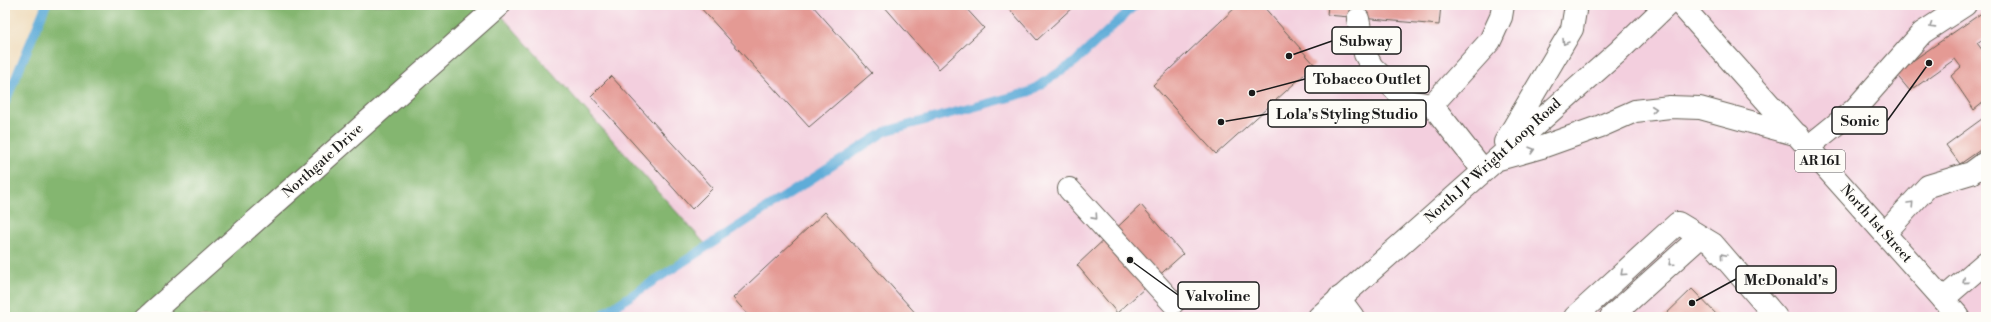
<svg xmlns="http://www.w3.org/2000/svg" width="1991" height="322" font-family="'Libre Bodoni',serif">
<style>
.built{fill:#f3cfde}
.forest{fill:#84b670;stroke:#506946}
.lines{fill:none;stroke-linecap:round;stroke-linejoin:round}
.stream{stroke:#5eacd8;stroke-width:9}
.building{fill:#e49a94}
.minor-casing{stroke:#666055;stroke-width:24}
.major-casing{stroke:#666055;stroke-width:24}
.minor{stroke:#fff;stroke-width:22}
.major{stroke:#fff;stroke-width:22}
.oneway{stroke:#999}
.labels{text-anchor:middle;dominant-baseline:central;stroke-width:3;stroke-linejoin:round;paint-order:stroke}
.shield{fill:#fdfcf7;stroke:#605f5e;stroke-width:1}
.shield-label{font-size:13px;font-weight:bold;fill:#1c1c1c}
.street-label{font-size:14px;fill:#1c1c1c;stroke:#fdfcf7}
.leader{fill:none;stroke:#1c1c1c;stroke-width:1.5}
.callout-dot{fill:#1c1c1c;stroke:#fdfcf7;stroke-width:1.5}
.callout{fill:#fdfcf7;stroke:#1c1c1c;stroke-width:1.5}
.callout-label{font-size:15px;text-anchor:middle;font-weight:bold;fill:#1c1c1c}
</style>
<rect width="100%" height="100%" fill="#fdfcf7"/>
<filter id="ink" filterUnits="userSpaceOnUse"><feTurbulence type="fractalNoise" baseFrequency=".025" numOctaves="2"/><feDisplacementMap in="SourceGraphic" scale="8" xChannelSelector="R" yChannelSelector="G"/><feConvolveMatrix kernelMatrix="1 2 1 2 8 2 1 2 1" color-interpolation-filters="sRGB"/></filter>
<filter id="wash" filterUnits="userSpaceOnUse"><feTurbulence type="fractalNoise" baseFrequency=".012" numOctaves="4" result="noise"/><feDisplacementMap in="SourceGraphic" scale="16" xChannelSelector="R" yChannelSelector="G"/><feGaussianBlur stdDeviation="0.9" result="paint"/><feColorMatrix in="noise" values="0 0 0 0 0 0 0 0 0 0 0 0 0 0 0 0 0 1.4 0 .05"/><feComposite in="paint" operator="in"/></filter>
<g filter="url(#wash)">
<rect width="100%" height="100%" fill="#f0ddbe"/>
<path class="built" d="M492,5h1494v312h-1399z"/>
<path class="forest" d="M46,5h446l215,241 -109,71h-593v-214z"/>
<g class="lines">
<path class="stream" d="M5,103l41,-98
M598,317l288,-186 143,-39 46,-30 60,-57"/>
</g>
<g id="blocks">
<path class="building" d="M698,5h114l60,68 -63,54z
M883,5h80l21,23 -45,41z
M1006,5h69l-38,35z
M1238,5h24l53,60 -99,89 -63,-69z
M1328,5h113l-2,20 -112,-10z
M1986,10v27l-9,6 9,12v49l-2,-2 -10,8 -23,-34 10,-9 -6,-8 -45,32 -15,-18z
M611,76l102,112 -21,21 -101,-113z
M1986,116v30l-26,18 -14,-19z
M1141,205l42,49 -66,59 -40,-48z
M825,212l94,105h-169l-17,-19z
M1692,289l27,28h-56z"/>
</g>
</g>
<g filter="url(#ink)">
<use href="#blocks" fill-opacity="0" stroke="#666055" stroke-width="1"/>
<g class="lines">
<g class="minor-casing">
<path id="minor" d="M1358,19l7,35 7,13 35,34 25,4
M1808,147l47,-38 67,-76 43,-28
M1483,170l-51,-65 58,-64 11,-24 2,-12
M1069,189l104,114
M1885,233l43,-47 43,-13 15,-11
M1339,298l14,19
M1943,299l43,-37
M147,317l352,-312
M1575,317l103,-94 35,21 63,73
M1611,317l89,-80"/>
</g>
<g class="major-casing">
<path id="major" d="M1681,5l278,312
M1505,142l67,-113 4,-24
M1499,159l43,-12 59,-21 34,-15 35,-4 30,1 98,27
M1319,317l300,-266 48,-46"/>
</g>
<use href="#minor" class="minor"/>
<use href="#major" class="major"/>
</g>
<defs><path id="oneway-chevron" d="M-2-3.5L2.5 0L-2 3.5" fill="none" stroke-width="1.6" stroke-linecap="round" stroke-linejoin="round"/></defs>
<g class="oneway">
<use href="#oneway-chevron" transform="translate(1932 26) rotate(148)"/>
<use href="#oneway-chevron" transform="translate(1565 42) rotate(121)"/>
<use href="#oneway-chevron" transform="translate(1654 109) rotate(-6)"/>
<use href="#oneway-chevron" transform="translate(1532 150) rotate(-16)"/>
<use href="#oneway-chevron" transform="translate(1911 204) rotate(-47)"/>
<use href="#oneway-chevron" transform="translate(1095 217) rotate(48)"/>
<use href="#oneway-chevron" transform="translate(1723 256) rotate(-131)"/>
<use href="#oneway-chevron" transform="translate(1671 263) rotate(138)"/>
<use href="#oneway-chevron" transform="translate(1623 273) rotate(138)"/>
<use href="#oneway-chevron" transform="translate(1965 281) rotate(140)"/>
</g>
</g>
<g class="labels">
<rect class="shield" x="1795" y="150" width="50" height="22" rx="3"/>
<g class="shield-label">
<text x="1820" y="161">AR 161</text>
</g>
<g class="street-label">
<text transform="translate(323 161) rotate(-42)">Northgate Drive</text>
<text transform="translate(1493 161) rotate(-42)">North J P Wright Loop Road</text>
<text transform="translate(1876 224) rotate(48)">North 1st Street</text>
</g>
</g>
<path class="leader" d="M1289 56L1332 41M1252 93L1305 79M1221 122L1268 114M1929 63L1887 121M1692 303L1736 279M1130 260L1178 295"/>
<g class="callout-dot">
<circle cx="1289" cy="56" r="4"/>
<circle cx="1252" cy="93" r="4"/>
<circle cx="1221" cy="122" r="4"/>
<circle cx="1929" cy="63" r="4"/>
<circle cx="1692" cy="303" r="4"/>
<circle cx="1130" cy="260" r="4"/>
</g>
<g class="callout">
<rect x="1332" y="27" width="69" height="27" rx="4"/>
<rect x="1305" y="66" width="124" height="27" rx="4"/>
<rect x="1268" y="100" width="158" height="27" rx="4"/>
<rect x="1832" y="107" width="55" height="27" rx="4"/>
<rect x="1736" y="266" width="100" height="27" rx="4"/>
<rect x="1178" y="282" width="81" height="27" rx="4"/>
</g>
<g class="callout-label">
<text x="1366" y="46">Subway</text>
<text x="1367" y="84">Tobacco Outlet</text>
<text x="1347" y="119">Lola's Styling Studio</text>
<text x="1860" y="126">Sonic</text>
<text x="1786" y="285">McDonald's</text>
<text x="1218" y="301">Valvoline</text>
</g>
<rect width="1991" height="322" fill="none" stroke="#fdfcf7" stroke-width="20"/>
</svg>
